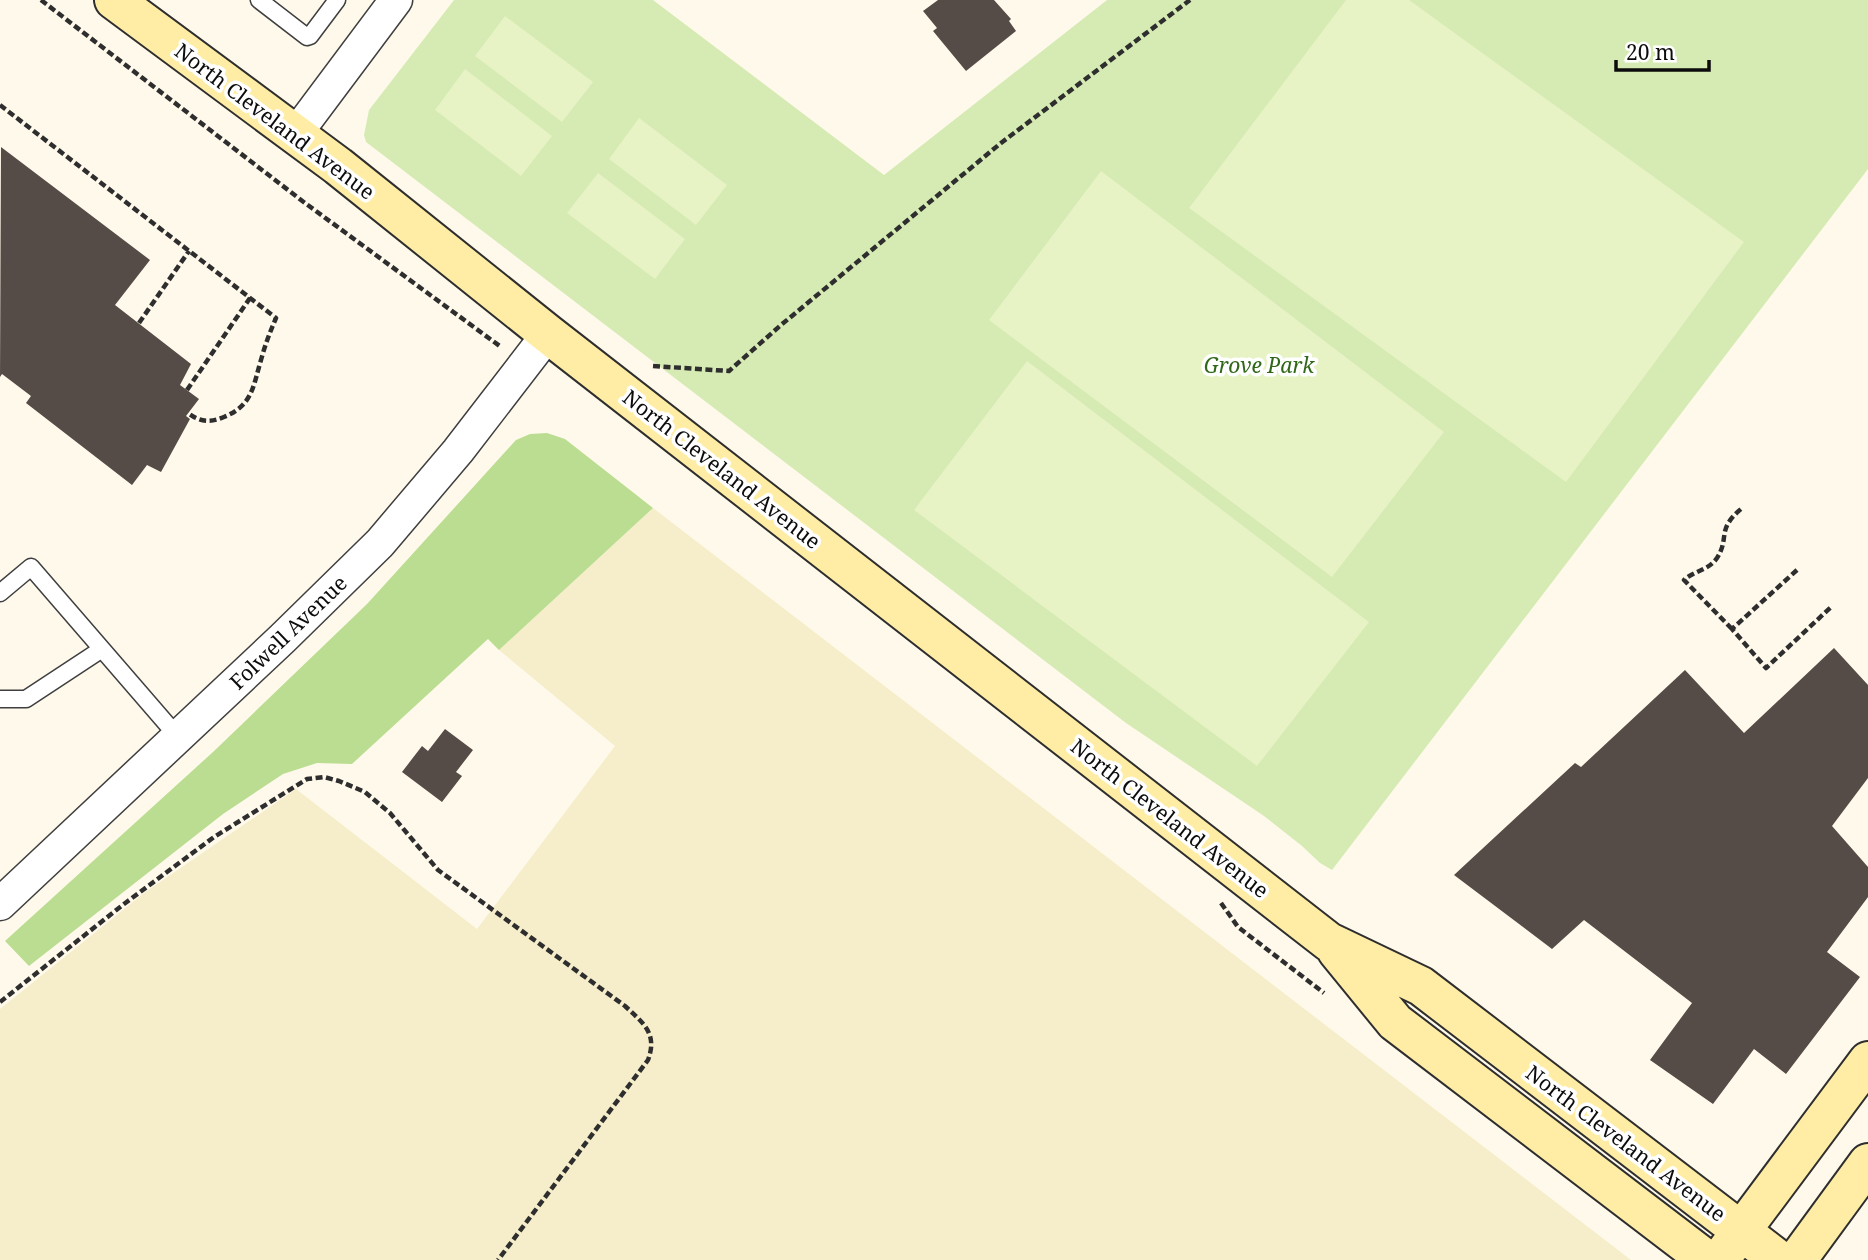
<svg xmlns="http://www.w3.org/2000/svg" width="1868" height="1260" font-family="'Noto Serif',serif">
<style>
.farmland{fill:#f6eeca}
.green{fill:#d6ebb3}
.forest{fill:#bbdd91}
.pitch{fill:#e7f2c5}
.building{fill:#554c48}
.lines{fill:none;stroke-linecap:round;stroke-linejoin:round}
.service-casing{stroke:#3f3f3f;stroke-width:19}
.minor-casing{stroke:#3f3f3f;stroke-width:35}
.secondary-casing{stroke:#2e2e2e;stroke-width:42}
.path{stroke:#2e2e2e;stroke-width:4.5;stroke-dasharray:7 3.5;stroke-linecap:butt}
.service{stroke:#fff;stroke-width:16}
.minor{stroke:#fff;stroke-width:32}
.secondary{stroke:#ffeda6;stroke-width:38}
.labels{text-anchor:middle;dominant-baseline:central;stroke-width:7;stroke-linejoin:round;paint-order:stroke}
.street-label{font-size:21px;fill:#0c0c0c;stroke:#fff}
.park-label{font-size:21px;font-style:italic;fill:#316719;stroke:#fff}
</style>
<rect width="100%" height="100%" fill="#fff9eb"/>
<path class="farmland" d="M653,508l978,752h-1631v-251l144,-116 152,-104 181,140 138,-183 -116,-96z"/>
<path class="green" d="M454,0h199l231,175 223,-175h761v169l-536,701 -12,-7 -18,-17 -38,-30 -138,-93 -760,-581 -2,-7 5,-25z"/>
<path class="forest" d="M547,433l18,6 88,69 -154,142 -11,-11 -136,125 -35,-1 -34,11 -60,40 -194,152 -24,-25 208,-189 154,-148 149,-164 14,-6z"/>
<path class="pitch" d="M1346,0h63l335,242 -178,240 -377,-274z
M505,16l88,66 -31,40 -87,-66z
M465,69l87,67 -31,40 -86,-66z
M639,118l88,67 -31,40 -87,-66z
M1101,171l343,261 -112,145 -343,-257z
M598,173l87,66 -30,40 -88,-66z
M1027,361l342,261 -112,144 -343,-256z"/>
<path class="building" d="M938,0h56l17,19 -2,2 7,10 -50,40 -33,-40 4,-3 -14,-17z
M1,147l149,113 -35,45 76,59 -11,21 19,14 -13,17 4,3 -29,53 -14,-7 -15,20 -106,-82 5,-7 -29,-22 -2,3z
M1834,648l34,37v93l-36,48 36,41v30l-41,55 33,25 -74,97 -32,-25 -41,55 -63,-44 42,-57 -108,-83 -32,29 -98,-74 121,-112 6,4 104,-97 59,63z
M445,729l28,21 -17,22 6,4 -20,26 -40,-30 20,-26 6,5z"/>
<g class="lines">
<g class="service-casing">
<path id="service" d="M259,0l48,37 3,-1 27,-36
M0,593l31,-26 147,170
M0,699h26l76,-50"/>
</g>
<g class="minor-casing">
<path id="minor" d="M295,135l101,-135
M0,904l282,-265 98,-96 78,-92 90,-117"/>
</g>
<g class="secondary-casing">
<path id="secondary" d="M114,0l224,166 210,168 781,608 92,44 358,274
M1337,951l58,71 312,238
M1727,1250l141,-189
M1797,1260l71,-97"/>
</g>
<path class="path" d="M41,0l264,203 196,144
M0,105l276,213c-6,14 -11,27 -15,42 -8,26 -8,45 -37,57 -14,6 -24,5 -36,-4
M139,323l50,-72
M653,366l76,5 52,-46 220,-182 189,-143
M187,390l63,-92
M1797,570l-65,59 34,39 65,-61
M1732,629l-48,-49c10,-9 25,-10 33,-22 13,-20 -1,-28 24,-49
M1221,903l17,24 86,66
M0,1002l124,-98 90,-67 93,-58 17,-2 15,4 26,11 25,21 48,57 187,136c18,17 33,27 23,54l-150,200"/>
<use href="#service" class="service"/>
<use href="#minor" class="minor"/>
<use href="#secondary" class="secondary"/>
</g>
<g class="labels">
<g class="street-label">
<text transform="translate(275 121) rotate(37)">North Cleveland Avenue</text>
<text transform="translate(722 469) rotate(38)">North Cleveland Avenue</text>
<text transform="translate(288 632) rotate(-44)">Folwell Avenue</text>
<text transform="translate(1170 818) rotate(38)">North Cleveland Avenue</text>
<text transform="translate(1626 1143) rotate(37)">North Cleveland Avenue</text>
</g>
<g class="park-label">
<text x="1259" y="365">Grove Park</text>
</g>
</g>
<path d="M1616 60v10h93v-10" fill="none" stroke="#0c0c0c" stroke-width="3.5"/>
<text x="1626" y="60" font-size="21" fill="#0c0c0c" stroke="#ffffff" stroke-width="5" paint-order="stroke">20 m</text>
</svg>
